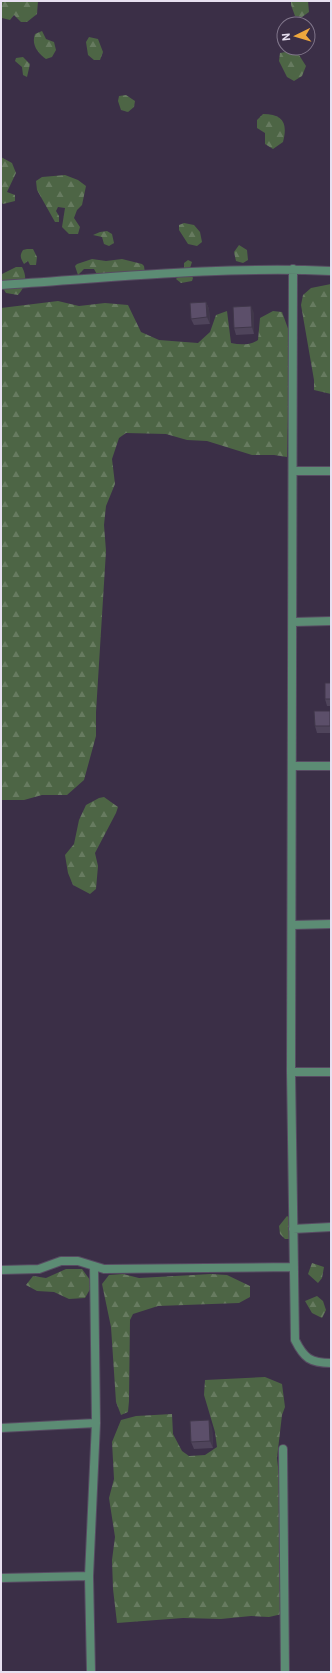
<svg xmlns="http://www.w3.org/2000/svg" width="332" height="1673" font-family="Roboto,sans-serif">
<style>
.forest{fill:url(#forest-firs)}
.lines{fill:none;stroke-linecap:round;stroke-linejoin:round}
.street-casing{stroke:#574b62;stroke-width:10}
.street{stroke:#5c8c74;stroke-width:8}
.wall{fill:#4f445b}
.shaded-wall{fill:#40374a}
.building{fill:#5c4f6a;stroke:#40374a}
</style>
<defs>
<pattern id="forest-firs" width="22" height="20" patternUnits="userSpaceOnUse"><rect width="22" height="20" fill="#4d6545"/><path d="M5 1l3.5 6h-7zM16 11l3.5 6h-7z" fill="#677b60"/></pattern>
</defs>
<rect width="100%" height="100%" fill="#3b2f47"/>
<path class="forest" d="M1,1h37l-1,13 -10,8h-6l-7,-7 -4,5 -8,-2z
M291,1h17l1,11 -7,5 -7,-1 -4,-11z
M42,31l4,8 8,3 2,8 -4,7 -6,2c-8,-6 -15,-14 -11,-25z
M89,37l9,2 5,13 -3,8h-6l-6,-5 -2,-13z
M291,51l8,4 7,11 -4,10 -8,5 -7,-4 -8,-16 1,-8z
M23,57l7,7 -3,13 -4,-2 -1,-8 -7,-6 1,-3z
M126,95l9,6 -1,6 -6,5 -7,-2 -3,-9 1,-5z
M263,114c20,0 25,9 20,28l-10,7 -8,-5v-11l-8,-5v-8z
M1,157l11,6 4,10 -9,19 8,3v6l-12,3 -2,-2z
M65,175l13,5 8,6 -4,19 -5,5 -3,8 6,9 -2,7h-9l-7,-7 3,-19 -7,-1 -2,4 3,5v6h-4l-18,-32 -1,-9 6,-4z
M184,223l10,2 6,7 2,10 -5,4 -9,-2 -9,-14v-5z
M107,231l5,3 2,9 -5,3 -5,-2 -2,-7 -9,-2 7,-3z
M239,245l8,5 1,10 -5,3 -7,-2 -2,-9z
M27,249h6l4,8 -1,8h-6l-2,-4 -4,3c-3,-5 -5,-8 -1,-14z
M92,259l14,2 16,-2 20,5 2,2 1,7 -28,4 -8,5 -10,-4 -5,-9h-10l-6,6 -3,-9 2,-2z
M188,260l4,2 -3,9 4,7 -1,3 -11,2 -5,-4 8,-9v-7z
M16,267h6c6,11 3,20 -4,28l-12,-2 -5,-8 1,-11z
M331,284v110l-17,-4v-10l-13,-75 2,-10 8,-7z
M58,301l21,5 26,-3 23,2 13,27 18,8 39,3 12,-11 6,-17 11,-4 4,32c10,2 19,2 27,-3l2,-22 13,-7 9,1 8,22 -3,123 -13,-2h-22l-45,-14 -20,-1 -21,-6 -40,-1 -7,5 -7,21 3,25 -9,22 -2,19 2,26 -10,161v24l-12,44 -17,15h-25l-18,5h-23v-492z
M104,797l14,10 -2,6 -21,40 3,13 -2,23 -6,5 -17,-9 -5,-12 -3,-18 9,-11 5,-24 7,-15 13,-7z
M287,1216l11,7 1,8 -6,8h-8l-5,-5 -1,-8z
M312,1263l12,4 -2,11 -4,5 -10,-9z
M66,1269h16l11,15 -8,14 -16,1 -15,-7 -17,-1 -11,-6 7,-9 13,2z
M123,1274l16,4 72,-4 16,1 23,11v11l-11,6 -81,3 -25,8 -3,6 -1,81 -1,11 -7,3 -5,-13 -5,-75 -9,-43 7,-9z
M317,1296l6,5 3,9 -4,8 -10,-5 -7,-12z
M265,1377l17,7 3,23 -3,8 -5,43 10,88 -5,68 -13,3 -18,-1 -30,3 -38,-1 -66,5 -4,-34 -1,-29 3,-23 -6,-39 5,-19 -2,-37 9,-22 15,-4 36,-2 1,20 9,17 7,5 16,-1 12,-8 -2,-15 -11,-37 1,-15z"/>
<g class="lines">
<g class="street-casing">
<path id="street" d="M293,269l-2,803 4,268c9,18 15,23 36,23
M1,285c109,-7 221,-19 330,-14
M293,471h38
M294,622l37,-1
M293,766h38
M293,925l38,-1
M291,1072h40
M293,1229l38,-2
M1,1270l38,-1 22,-8h17l26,8 190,-2
M1,1428l95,-5
M283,1449l2,223
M1,1578l88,-2
M91,1672l-2,-96 7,-153 -2,-157"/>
</g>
<use href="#street" class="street"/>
</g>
<path class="wall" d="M206,302l3,7 1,15 -16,1 -3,-6z
M254,313v21l-18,1 -2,-7z
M331,683v23h-4l-2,-7z
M331,715v18h-14l-2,-7z
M212,1427l1,21 -19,1 -3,-7z"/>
<path class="shaded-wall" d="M206,302l3,7 1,15 -3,-7z
M251,306l3,7v21l-2,-7z
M330,711l1,4v14l-1,-3z
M209,1420l3,7 1,21 -3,-7z"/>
<path class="building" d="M206,302l1,15 -16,2 -1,-16z
M251,306l1,21 -18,1 -1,-21z
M325,683h6v16h-6z
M314,711h16v15h-15z
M209,1420l1,21 -19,1 -1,-21z"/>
<rect width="332" height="1673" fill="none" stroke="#e7e0f0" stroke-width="4"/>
<g transform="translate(296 36) rotate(265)"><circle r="19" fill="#3b2f47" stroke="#80768b"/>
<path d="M0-3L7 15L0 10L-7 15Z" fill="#efa73d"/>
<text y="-6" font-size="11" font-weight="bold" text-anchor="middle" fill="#e7e0f0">N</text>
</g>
</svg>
